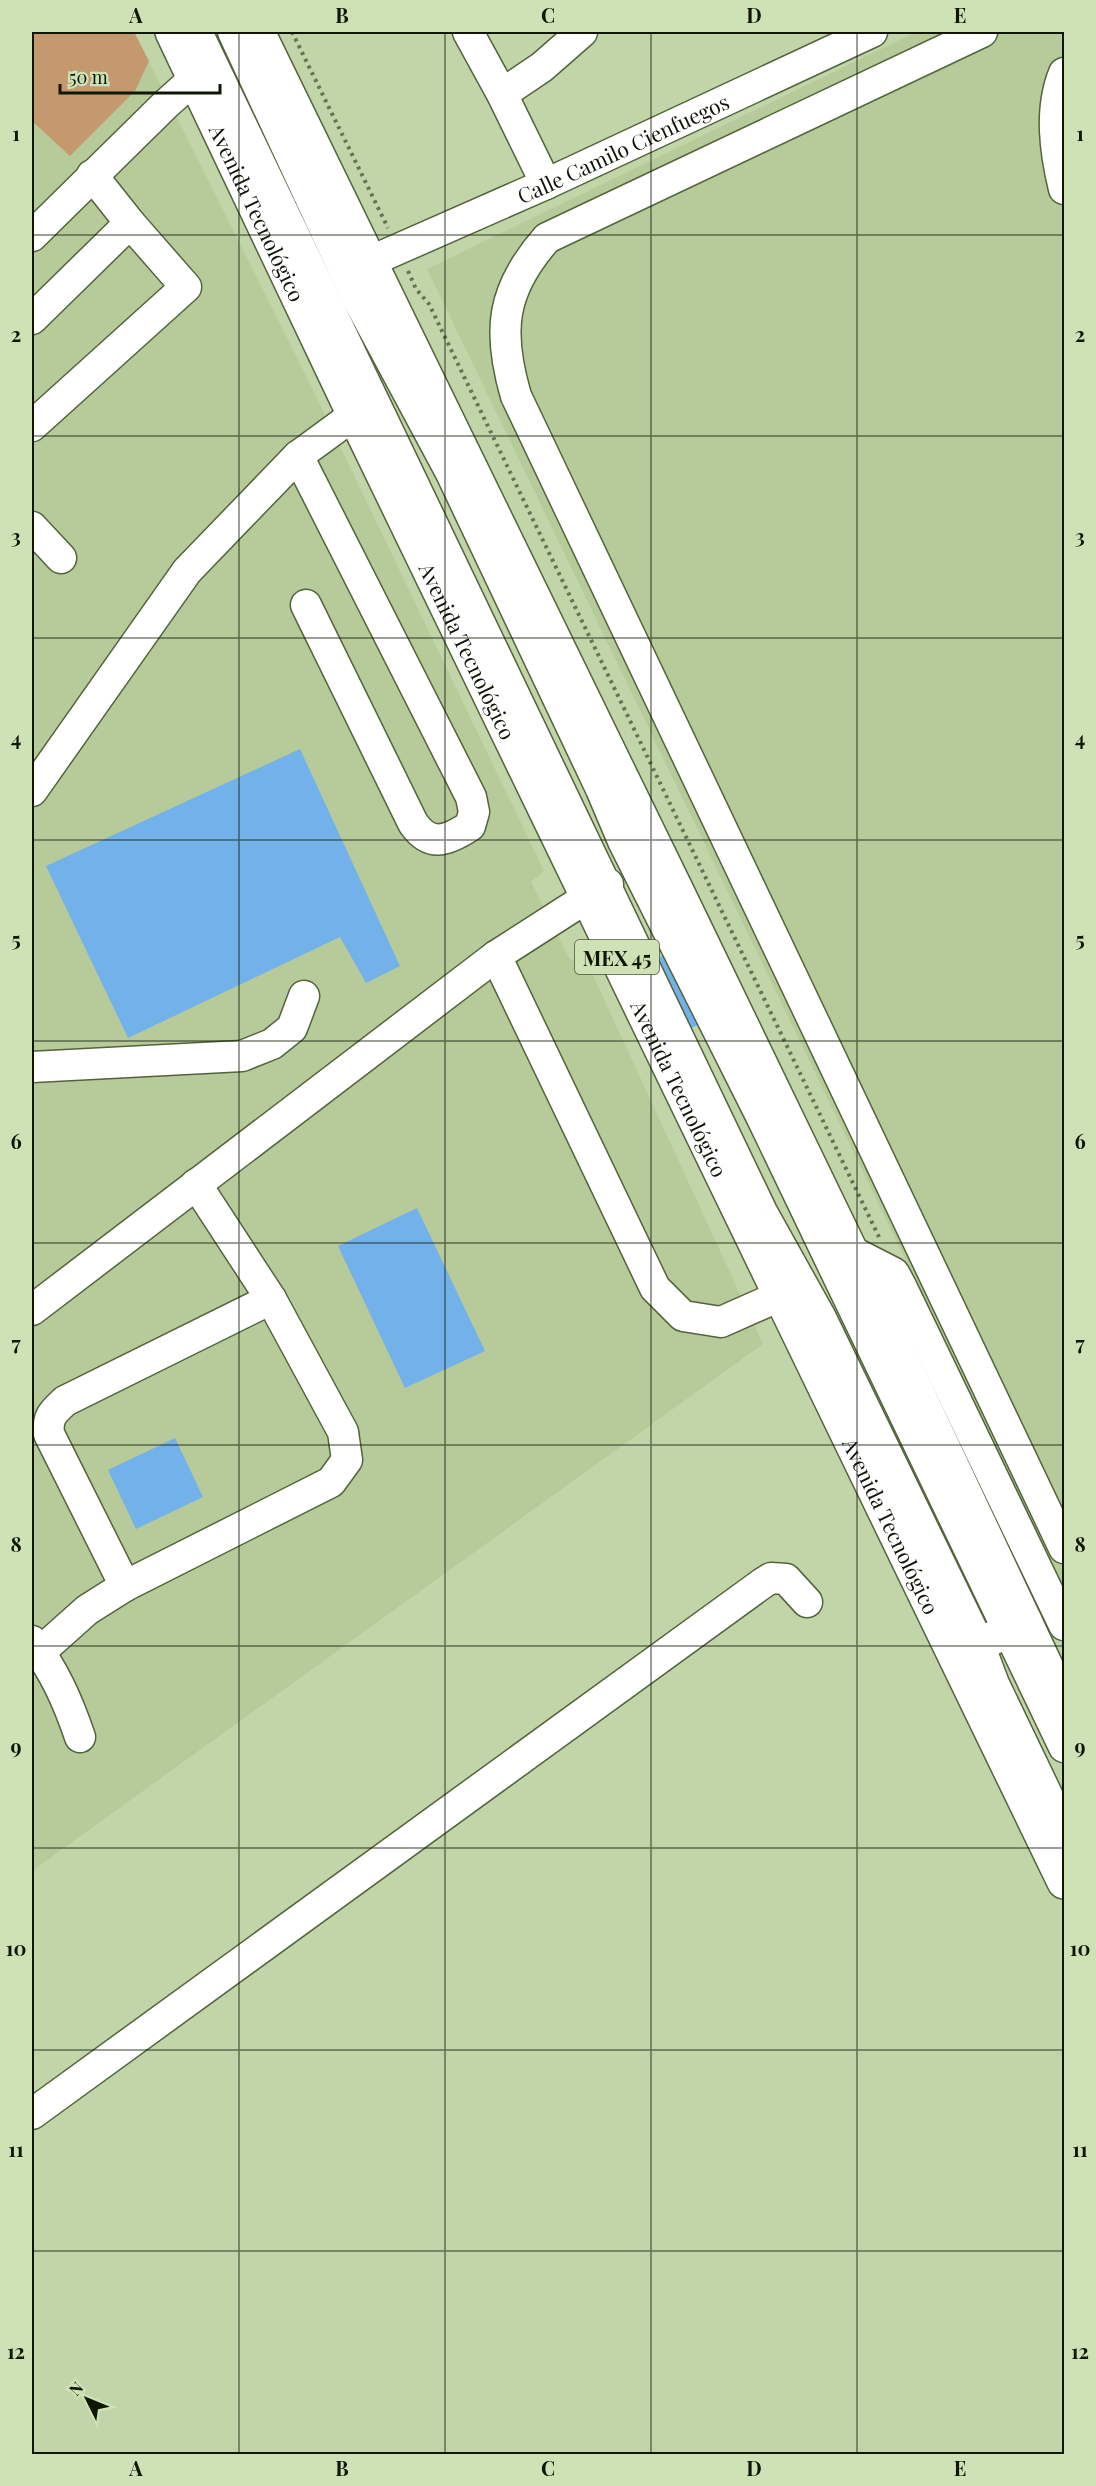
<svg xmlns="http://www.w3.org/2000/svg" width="1096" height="2486" font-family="'Playfair Display',serif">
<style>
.built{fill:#b6cb99}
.green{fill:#c3996d}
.building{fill:#73b1ea}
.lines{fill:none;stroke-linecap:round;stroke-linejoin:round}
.minor-casing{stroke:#53633c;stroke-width:33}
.major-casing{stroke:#53633c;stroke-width:36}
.path{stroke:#667456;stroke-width:4;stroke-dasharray:3 4.5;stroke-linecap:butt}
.minor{stroke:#fff;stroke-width:30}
.major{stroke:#fff;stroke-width:33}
.grid{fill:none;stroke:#0f1606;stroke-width:1.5;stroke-opacity:0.55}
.labels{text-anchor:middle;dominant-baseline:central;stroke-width:4.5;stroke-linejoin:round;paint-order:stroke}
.shield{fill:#cee2b5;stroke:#48533a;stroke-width:1.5}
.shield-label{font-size:20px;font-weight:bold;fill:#0f1606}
.street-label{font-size:21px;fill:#0f1606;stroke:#cee2b5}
.neatline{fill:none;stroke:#0f1606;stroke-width:2}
.grid-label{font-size:20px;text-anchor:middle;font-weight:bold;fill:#0f1606}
</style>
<rect width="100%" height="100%" fill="#c1d5a9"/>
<path class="built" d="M32,32h102l179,358 231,481 -13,11 38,76 23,15 171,371 -731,527z
M916,32h148v1556l-637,-1319z"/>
<path class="green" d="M32,32h102l15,29 -14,30 -65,65 -37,-34 -1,1z"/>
<path class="building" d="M300,749l100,217 -34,17 -26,-46 -212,101 -82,-172z
M668,953l33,71 -13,5 -34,-69z
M417,1208l68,143 -80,37 -67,-142z
M175,1438l28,59 -67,32 -28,-59z"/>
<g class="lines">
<g class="minor-casing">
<g id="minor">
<path d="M197,32l565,1180 59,106 158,326 15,40 70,146"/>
<path d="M233,32l123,264 95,177 150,316 22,52 138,275 303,631"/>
<path d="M468,32l34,62 44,90"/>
<path d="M982,32l-435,206c-46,52 -50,93 -31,158l548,1152"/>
<path d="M1064,73c-15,36 -9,79 0,116"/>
<path d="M502,94l40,-27 40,-35"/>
<path d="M32,236l133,-131 30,-27 18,-12"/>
<path id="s1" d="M371,261l175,-77 326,-152"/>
<path d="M32,319l98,-96 -38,-48"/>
<path d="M32,426l154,-139 -56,-64"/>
<path d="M298,456l173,341 3,15 -4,14c-23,15 -40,22 -57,-3l-107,-218"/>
<path d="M32,527l29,31"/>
<path d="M32,791l155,-220 111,-115 56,-41"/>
<path d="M496,956l159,332 28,28 38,6 61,-27"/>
<path d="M32,1067l210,-11 30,-12 20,-16 12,-32"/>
<path d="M851,1251l43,22 7,13 163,339"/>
<path d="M32,1310l464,-354 112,-72"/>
<path d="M125,1586l206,-104 16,-22 -4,-28 -72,-133"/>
<path d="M32,1641c23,32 35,58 48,96"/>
<path d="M40,1652l47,-42 38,-24 -76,-152c-2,-17 4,-22 16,-33l206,-102 -75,-115"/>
<path d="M32,2114l731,-531 8,-5 15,1 21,23"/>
</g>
</g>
<g class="major-casing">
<g id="major">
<path id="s2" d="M172,32l182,383 710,1467"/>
<path d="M258,32l420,861 173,358 213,453"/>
<path d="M957,1657l68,-36"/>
</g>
</g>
<path class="path" d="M292,32l96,196
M408,271l8,18 13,15 450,933"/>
<use href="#minor" class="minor"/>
<use href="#major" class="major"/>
</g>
<path class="grid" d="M239,32v2422M445,32v2422M651,32v2422M857,32v2422M32,235h1032M32,436h1032M32,638h1032M32,840h1032M32,1041h1032M32,1243h1032M32,1445h1032M32,1646h1032M32,1848h1032M32,2050h1032M32,2251h1032"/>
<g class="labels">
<rect class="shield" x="575" y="940" width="84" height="34" rx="4.5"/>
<g class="shield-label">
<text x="617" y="957">MEX 45</text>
</g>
<g class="street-label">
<text stroke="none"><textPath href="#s1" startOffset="276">Calle Camilo Cienfuegos</textPath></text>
<text stroke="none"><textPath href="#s2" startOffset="200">Avenida Tecnológico</textPath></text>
<text stroke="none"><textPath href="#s2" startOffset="686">Avenida Tecnológico</textPath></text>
<text stroke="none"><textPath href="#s2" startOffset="1172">Avenida Tecnológico</textPath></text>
<text stroke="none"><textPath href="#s2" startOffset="1658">Avenida Tecnológico</textPath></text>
</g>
</g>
<rect width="1096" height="2486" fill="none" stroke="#cee2b5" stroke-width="66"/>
<g transform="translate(87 2399) rotate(313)" stroke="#cee2b5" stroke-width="4.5" paint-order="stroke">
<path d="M0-4.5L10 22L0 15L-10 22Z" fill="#0f1606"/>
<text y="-9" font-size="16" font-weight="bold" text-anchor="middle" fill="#0f1606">N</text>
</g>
<path d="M60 84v9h160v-9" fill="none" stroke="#0f1606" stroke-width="3"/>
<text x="69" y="84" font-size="18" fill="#0f1606" stroke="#cee2b5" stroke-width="4.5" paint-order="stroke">50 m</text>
<rect x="33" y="33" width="1030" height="2420" class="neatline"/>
<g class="grid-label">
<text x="136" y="23">A</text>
<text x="342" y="23">B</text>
<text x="548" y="23">C</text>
<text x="754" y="23">D</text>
<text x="960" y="23">E</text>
<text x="16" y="141">1</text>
<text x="1080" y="141">1</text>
<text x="16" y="342">2</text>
<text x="1080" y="342">2</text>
<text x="16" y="544">3</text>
<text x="1080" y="544">3</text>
<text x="16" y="746">4</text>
<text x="1080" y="746">4</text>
<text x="16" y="947">5</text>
<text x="1080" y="947">5</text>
<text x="16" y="1149">6</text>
<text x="1080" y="1149">6</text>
<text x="16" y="1351">7</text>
<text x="1080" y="1351">7</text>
<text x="16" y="1552">8</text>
<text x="1080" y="1552">8</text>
<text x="16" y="1754">9</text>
<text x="1080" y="1754">9</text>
<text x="16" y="1956">10</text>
<text x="1080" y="1956">10</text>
<text x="16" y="2157">11</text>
<text x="1080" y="2157">11</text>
<text x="16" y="2359">12</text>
<text x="1080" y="2359">12</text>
<text x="136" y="2476">A</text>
<text x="342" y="2476">B</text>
<text x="548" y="2476">C</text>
<text x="754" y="2476">D</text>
<text x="960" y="2476">E</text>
</g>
</svg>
